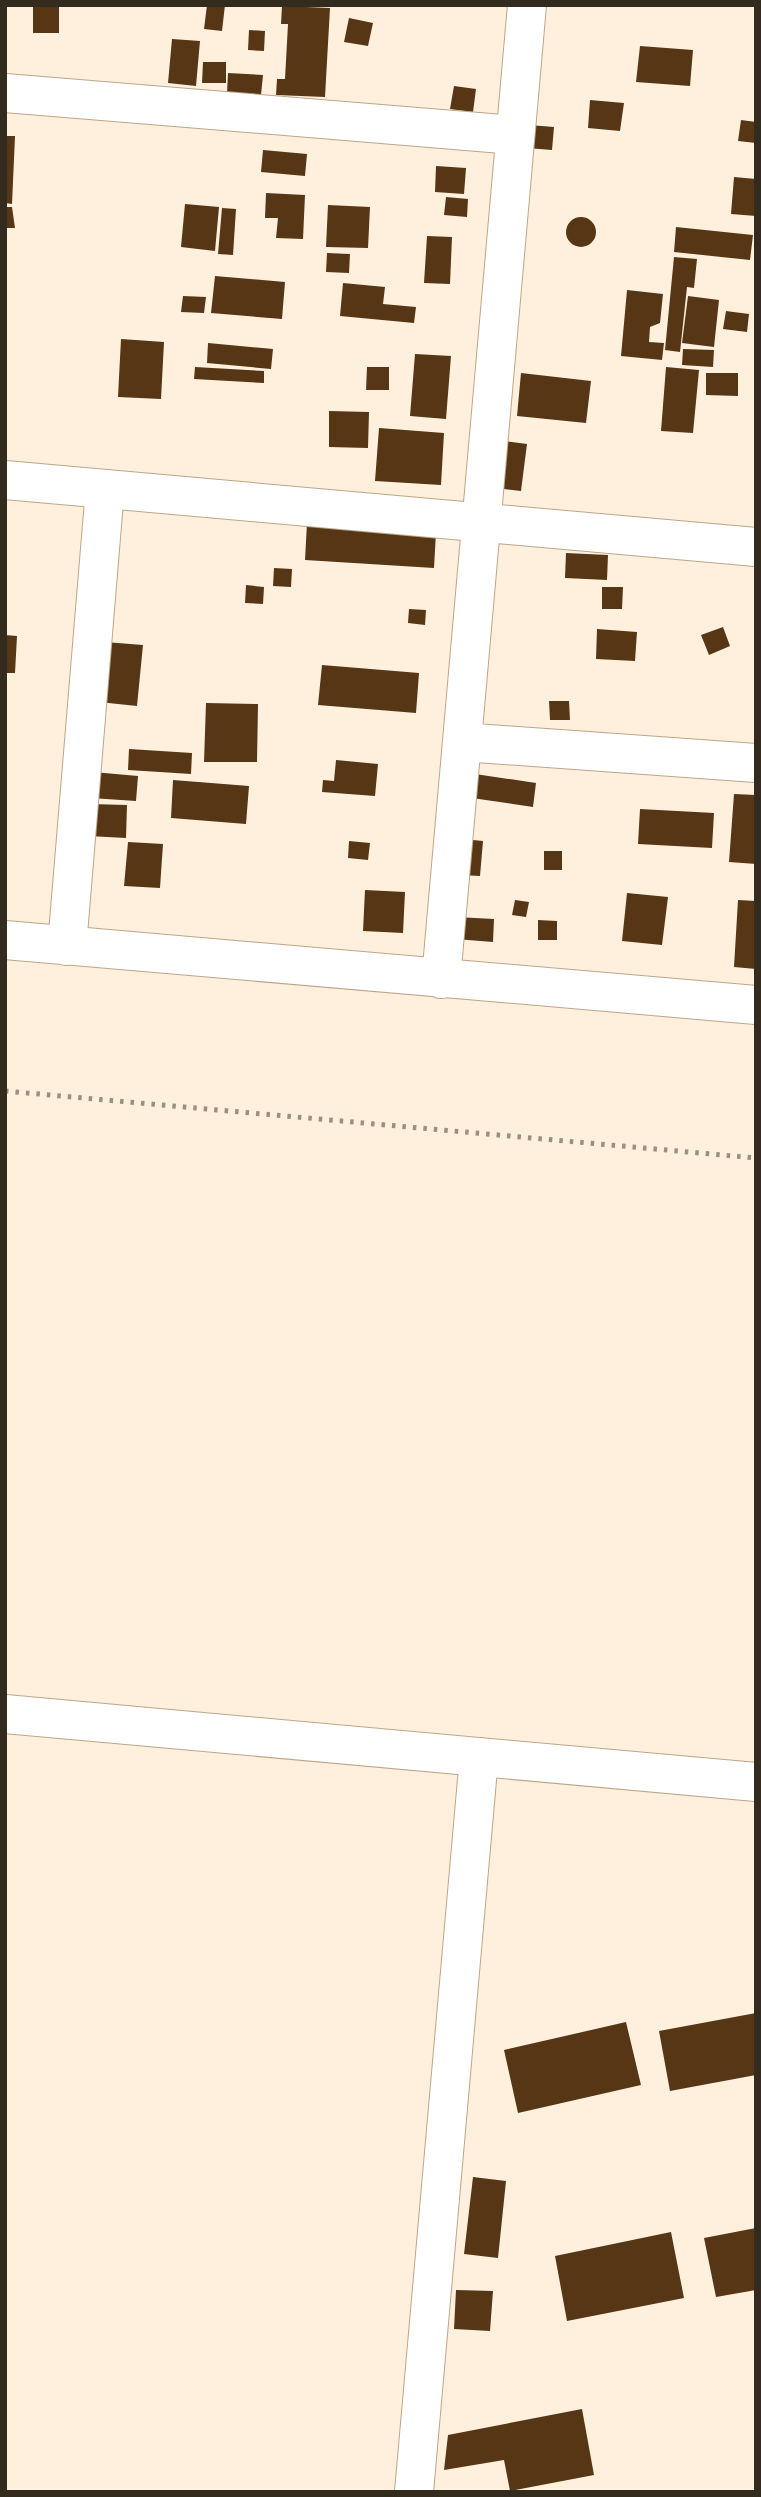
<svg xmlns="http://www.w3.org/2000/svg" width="761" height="2497" font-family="Overpass,sans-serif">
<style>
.building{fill:#563615}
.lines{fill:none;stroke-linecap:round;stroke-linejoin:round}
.minor-casing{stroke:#bda688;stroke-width:40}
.secondary-casing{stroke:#bda688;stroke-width:40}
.minor{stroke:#fff;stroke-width:38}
.secondary{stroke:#fff;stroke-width:38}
.rail{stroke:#9b8f7f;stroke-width:5;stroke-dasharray:3.5 7;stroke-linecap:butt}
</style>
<rect width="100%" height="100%" fill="#fff0dd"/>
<path class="building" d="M33,5h26v28h-26z
M207,5h18l-3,26 -18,-2z
M282,6l48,2 -5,89 -49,-2 1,-16h8l3,-55h-7z
M349,18l24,5 -5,23 -24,-4z
M249,30l16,1 -1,20 -16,-1z
M172,39l28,2 -4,45 -28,-3z
M640,46l53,4 -3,36 -54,-4z
M203,62h23v21h-24z
M228,73l35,2 -2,20 -34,-2z
M454,86l22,3 -3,23 -23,-3z
M590,100l34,3 -4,28 -32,-3z
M741,120l15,2v21l-18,-2z
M529,125l25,2 -2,23 -25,-2z
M5,136h10l-3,68 -7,-1z
M263,150l44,4 -2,22 -44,-4z
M436,166l30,2 -2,26 -29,-2z
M734,177l22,2v37l-25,-2z
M266,193l39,2 -2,44 -27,-1 2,-20h-13z
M446,197l22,2 -1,18 -23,-2z
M185,204l34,3 -4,44 -34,-4z
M328,205l42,2 -2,41 -42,-1z
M5,207h7l3,21h-10z
M222,208l14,1 -3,46 -15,-1z
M566 232a15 15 0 1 1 30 0a15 15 0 1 1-30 0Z
M676,227l77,8 -3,25 -76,-8z
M427,236l25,1 -2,47 -26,-1z
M327,253l23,1 -1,19 -23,-1z
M674,257l23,2 -3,29 -7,-1 -7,65 -15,-2z
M215,276l70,6 -3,37 -71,-6z
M343,283l42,4 -2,17 33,3 -2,16 -74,-7z
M627,290l36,4 -3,29 -10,4 -1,15 15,1 -2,17 -41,-4z
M183,296l23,1 -2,16 -23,-1z
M688,296l31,4 -5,47 -32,-4z
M726,311l23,3 -2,18 -24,-3z
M121,339l43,3 -3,57 -43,-2z
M208,343l65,6 -2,20 -64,-6z
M683,349l31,1 -1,17 -31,-2z
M415,354l36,2 -5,63 -36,-3z
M195,367l69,4v12l-70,-4z
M367,367h22v23h-23z
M666,367l33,3 -6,63 -32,-2z
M521,373l70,8 -5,42 -69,-7z
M706,373h32v23l-32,-1z
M329,411l40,1 -1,36 -39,-1z
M379,428l65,5 -3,52 -66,-4z
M496,440l31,4 -6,47 -32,-4z
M307,523l129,9 -2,36 -129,-8z
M566,553l42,2 -1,25 -42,-2z
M274,568l18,1 -1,18 -18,-1z
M246,585l18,2 -1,17 -18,-1z
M602,587h21l-1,22h-20z
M409,609l17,1 -1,15 -17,-2z
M723,627l7,19 -21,9 -8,-20z
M597,629l40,3 -2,29 -39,-2z
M5,635l12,1 -2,37h-10z
M105,642l38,3 -6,61 -38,-4z
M322,665l97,8 -3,40 -98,-8z
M549,701h20l1,19h-20z
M206,703l52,1 -1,58h-53z
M129,749l63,4 -1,21 -63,-4z
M336,760l42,4 -3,32 -53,-4 1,-12 11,1z
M93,772l45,4 -2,25 -45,-3z
M475,774l61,9 -3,24 -61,-9z
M173,780l76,6 -3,38 -75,-6z
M734,794l22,1v69l-27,-2z
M90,804l37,1 -1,33 -38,-2z
M640,809l74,4 -2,35 -74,-4z
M463,839l20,2 -3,35 -20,-1z
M349,841l21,2 -2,17 -20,-2z
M128,842l35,2 -3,44 -36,-2z
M544,851h18v19h-18z
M365,890l40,2 -2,41 -40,-2z
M627,893l41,4 -6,48 -40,-4z
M515,900l14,2 -3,15 -14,-2z
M738,900l18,1v68l-22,-2z
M456,917l38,2 -1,23 -38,-3z
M538,920l19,1v19h-19z
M756,2013v62l-86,16 -11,-60z
M626,2022l15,63 -123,28 -14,-63z
M473,2177l33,4 -8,77 -34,-4z
M756,2228v62l-40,7 -12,-59z
M671,2232l13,66 -117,23 -12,-65z
M456,2290l37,1 -3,40 -36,-2z
M582,2409l12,66 -84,16 -6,-31 -60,10 4,-35z"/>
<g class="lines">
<g class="minor-casing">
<path id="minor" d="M5,93l510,42
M5,480l751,67
M462,742l294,21
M5,940l751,65
M67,946l38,-457
M441,979l86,-974
M414,2492l65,-735"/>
</g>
<g class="secondary-casing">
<path id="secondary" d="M5,1714l751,68"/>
</g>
<use href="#minor" class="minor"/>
<use href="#secondary" class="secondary"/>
<path class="rail" d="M5,1091l751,67"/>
</g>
<rect width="761" height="2497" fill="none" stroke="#342b1f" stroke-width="14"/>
</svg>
